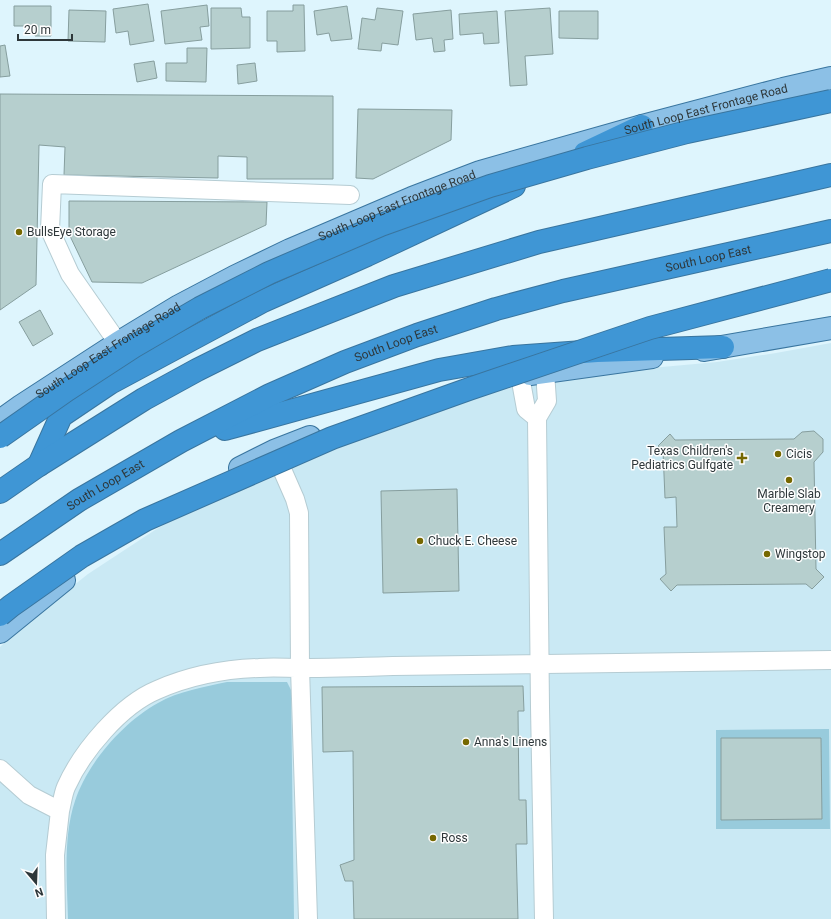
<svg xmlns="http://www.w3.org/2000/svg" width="831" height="919" font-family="Roboto,sans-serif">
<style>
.built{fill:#cae9f4}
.green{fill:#98cbdc}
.building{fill:#b6cfce;stroke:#869e9e}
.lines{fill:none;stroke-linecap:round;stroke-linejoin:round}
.minor-casing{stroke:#b5ccd3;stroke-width:20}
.major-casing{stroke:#39759f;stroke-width:24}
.highway-casing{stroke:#39759f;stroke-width:24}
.minor{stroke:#fff;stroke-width:18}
.major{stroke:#8cc0e6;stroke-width:22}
.highway{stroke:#3f96d5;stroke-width:22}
.highway-bridge-casing{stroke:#39759f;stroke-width:24;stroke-linecap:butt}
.highway-bridge{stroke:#3f96d5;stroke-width:22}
.poi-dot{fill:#766800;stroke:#fefefe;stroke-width:1.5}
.labels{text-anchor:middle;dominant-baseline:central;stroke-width:3;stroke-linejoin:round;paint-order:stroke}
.street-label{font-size:12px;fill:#2e373a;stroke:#fefefe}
.poi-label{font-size:12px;fill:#2e373a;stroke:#fefefe;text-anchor:start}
</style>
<rect width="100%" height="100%" fill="#def5fd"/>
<path class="built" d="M831,343v576h-831v-272l18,-17 70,-56 67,-44 79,-46 103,-47 162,-47 62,-11 57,-8 99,-9 59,-9z"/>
<path class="green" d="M227,682h60l4,8 3,229h-226c-1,-37 -5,-83 7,-118 12,-37 48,-79 83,-98 21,-12 46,-16 69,-21z
M829,729l1,100h-114v-99z"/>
<path class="building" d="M148,4l6,37 -24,4 -2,-14 -12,2 -3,-24z
M207,5l2,21 -9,1 2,13 -37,4 -4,-33z
M293,5h11l1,46 -28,1v-11h-10v-30h26z
M14,6h37v30h-16v-10h-21z
M347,6l5,33 -21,2 -2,-8 -12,2 -3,-24z
M211,8h30l1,9h8v31l-39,1z
M377,8l26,3 -5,34 -16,-2 -1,8 -23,-2 4,-31 13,2z
M550,8l3,46 -28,2 2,29 -17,1 -5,-75z
M69,10l37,1 -1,31 -37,-1z
M451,10l2,29 -9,1 1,11 -11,1 -2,-14 -16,2 -3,-26z
M497,11l2,32 -15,1 -1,-11 -23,2 -1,-21z
M559,11h39v28l-39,-1z
M5,45l5,31 -10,1v-31z
M187,48h20l-1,34 -40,-1v-18h21z
M154,61l3,17 -20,4 -3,-18z
M255,63l2,18 -19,3 -1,-19z
M0,94l333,2v83h-86v-22l-29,-1v22l-154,-3 1,-28 -26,-2 -3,140 -36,25z
M358,109l94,1 -1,30 -78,39 -17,-1z
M69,201l198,1 -1,23 -124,58 -50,-1 -23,-48z
M40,310l13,24 -20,12 -14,-24z
M814,431l9,8v13l-9,10 2,107 8,8 -12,12 -6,-5 -129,1 -6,6 -11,-12 6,-5 -2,-47h13l-1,-30 -11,1 -2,-47 -5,-5 12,-12 5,6 119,-1 8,-7z
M457,489l2,102 -76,2 -2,-102z
M523,686l1,25h-6l1,89h7l1,44h-11l2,75h-164l-1,-38h-8l-5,-16 14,-5 -1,-109 -30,1 -1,-65z
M721,738h100l1,81 -101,1z"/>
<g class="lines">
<g class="minor-casing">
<path id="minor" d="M118,343l-48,-69 -20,-44 2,-46 298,11
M520,376l6,33 11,9
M274,451l21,48 4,14 1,155 8,251
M0,769l29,26 31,16 -5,44 1,64
M60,811c2,-8 3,-17 6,-24 16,-36 55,-82 91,-97 32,-14 67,-21 102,-22 14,-1 28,0 42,0 31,0 62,-1 92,-2 146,-3 292,-5 438,-6
M544,919l-4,-212 -3,-289 10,-17 -2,-29"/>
</g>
<g class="major-casing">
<g id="major">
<path d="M704,350l127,-22"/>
<path d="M530,374l122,-17"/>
<path id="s1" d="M0,421l21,-15 97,-63 61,-37 55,-29 56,-27 122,-52 68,-26 162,-46 141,-37 48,-11"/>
<path d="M240,468l34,-17 36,-14"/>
<path d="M0,632l64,-52"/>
</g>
</g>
<g class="highway-casing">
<g id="highway">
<path d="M585,153l57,-27"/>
<path d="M225,429l214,-59 74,-13 84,-6 126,-4"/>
<path d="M39,465l22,-49 49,-33 153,-82 104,-46 147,-69"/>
<path d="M0,492l39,-27 105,-66 53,-29 60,-30 137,-54 145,-44 292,-67"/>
<path id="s2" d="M0,554l79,-54 102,-59 89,-46 75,-33 72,-27 79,-26 67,-18 268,-60"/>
</g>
</g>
<use href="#minor" class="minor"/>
<use href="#major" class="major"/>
<use href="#highway" class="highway"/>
<g class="highway-bridge-casing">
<path id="highway-bridge" d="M0,437l67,-47 66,-43 67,-39 69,-35 112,-48 109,-39 97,-28 100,-26 144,-31
M0,615l11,-9 71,-50 63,-36 187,-82 137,-49 181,-61 181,-48"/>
</g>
<use href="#highway-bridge" class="highway-bridge"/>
</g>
<g class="poi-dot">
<circle cx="19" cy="232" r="4"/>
<circle cx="778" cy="454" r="4"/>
<path d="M740 452h4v4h4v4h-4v4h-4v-4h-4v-4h4z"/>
<circle cx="789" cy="480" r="4"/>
<circle cx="420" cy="541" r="4"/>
<circle cx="767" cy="554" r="4"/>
<circle cx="466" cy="742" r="4"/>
<circle cx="433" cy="838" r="4"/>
</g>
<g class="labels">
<g class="street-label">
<text stroke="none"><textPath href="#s1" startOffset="777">South Loop East Frontage Road</textPath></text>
<text stroke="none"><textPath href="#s1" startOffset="453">South Loop East Frontage Road</textPath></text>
<text stroke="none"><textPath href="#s2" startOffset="774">South Loop East</textPath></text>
<text stroke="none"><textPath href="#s2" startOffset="450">South Loop East</textPath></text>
<text stroke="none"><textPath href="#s1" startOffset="129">South Loop East Frontage Road</textPath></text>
<text stroke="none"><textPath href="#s2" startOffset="126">South Loop East</textPath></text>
</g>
<g class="poi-label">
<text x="27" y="232">BullsEye Storage</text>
<text x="733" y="451" text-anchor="end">Texas Children's<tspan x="733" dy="14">Pediatrics Gulfgate</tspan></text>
<text x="786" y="454">Cicis</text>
<text x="789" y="494" text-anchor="middle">Marble Slab<tspan x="789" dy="14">Creamery</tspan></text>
<text x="428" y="541">Chuck E. Cheese</text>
<text x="775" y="554">Wingstop</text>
<text x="474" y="742">Anna's Linens</text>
<text x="441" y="838">Ross</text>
</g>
</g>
<g transform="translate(36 883) rotate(161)" stroke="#fefefe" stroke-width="3" paint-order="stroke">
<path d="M0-3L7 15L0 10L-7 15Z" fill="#2e373a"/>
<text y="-6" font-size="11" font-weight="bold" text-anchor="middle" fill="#2e373a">N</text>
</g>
<path d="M18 34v6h54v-6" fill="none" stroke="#2e373a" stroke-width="2"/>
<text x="24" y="34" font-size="12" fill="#2e373a" stroke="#fefefe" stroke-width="3" paint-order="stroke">20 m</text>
</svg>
